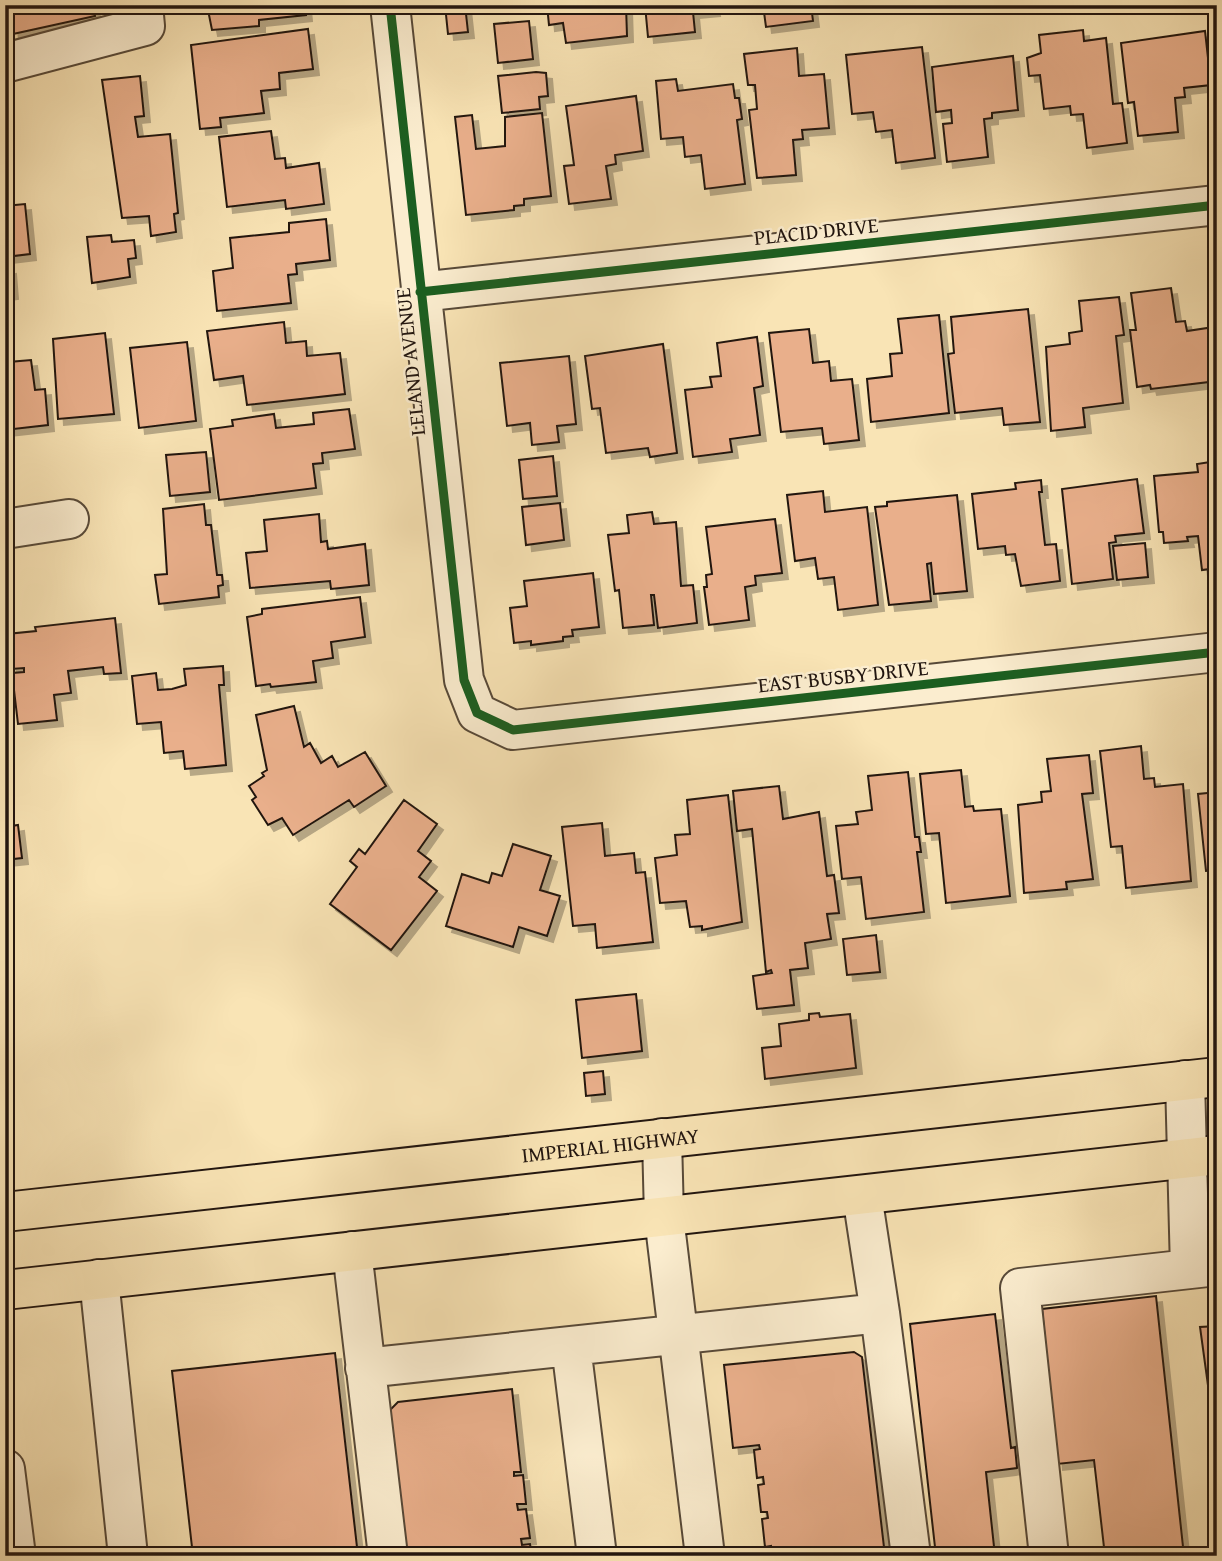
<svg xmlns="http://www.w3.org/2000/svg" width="1222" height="1561" font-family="'Gentium Book Plus',serif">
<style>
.building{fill:#e9af8b;stroke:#21150f;stroke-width:2;filter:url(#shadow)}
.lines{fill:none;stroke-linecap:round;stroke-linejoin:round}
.minor-casing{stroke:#574938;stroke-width:42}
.major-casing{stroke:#21150f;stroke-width:42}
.minor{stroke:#fbedcf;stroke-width:38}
.major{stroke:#f9e4b5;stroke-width:38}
.cycleway-casing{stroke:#fbedcf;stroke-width:13}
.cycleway{stroke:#1b5e20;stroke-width:9}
.labels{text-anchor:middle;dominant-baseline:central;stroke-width:5;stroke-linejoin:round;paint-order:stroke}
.street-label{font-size:21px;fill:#21150f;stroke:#fbedcf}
</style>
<defs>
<filter id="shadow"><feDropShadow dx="6" dy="6" stdDeviation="0" flood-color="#0004"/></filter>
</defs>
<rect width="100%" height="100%" fill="#f9e4b5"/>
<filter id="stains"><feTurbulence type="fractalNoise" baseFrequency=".00286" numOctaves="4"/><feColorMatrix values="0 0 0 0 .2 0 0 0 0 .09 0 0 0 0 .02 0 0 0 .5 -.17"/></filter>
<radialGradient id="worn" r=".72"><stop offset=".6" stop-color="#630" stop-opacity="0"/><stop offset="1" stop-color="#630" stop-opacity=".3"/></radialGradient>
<path class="building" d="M10,5h83l2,11 -82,18z
M207,5h98l1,10 -47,5v6l-47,4z
M445,5h20l3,27 -20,2z
M547,5h79l1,31 -61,7 -3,-20 -14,2z
M645,5h68l1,5 -21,2 2,20 -47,5z
M763,5h48l2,16 -47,6z
M529,21l4,38 -35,4 -4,-39z
M308,29l5,40 -34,4 1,16 -19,2 3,22 -44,5 1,9 -21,2 -9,-84z
M1083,30l1,11 22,-3 7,66 9,-1 5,40 -40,5 -4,-34 -12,1 -1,-9 -26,3 -4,-34 -11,1 -2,-18 14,-5 -2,-18z
M1205,31l6,54 -27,3 1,9 -10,1 3,34 -40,4 -4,-34 -6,1 -7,-60z
M922,47l13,111 -39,5 -4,-33 -16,2 -3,-20 -21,2 -6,-59z
M797,48l2,28 25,-2 5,54 -27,2 1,9 -10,1 3,35 -39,3 -8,-68 8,-1 -2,-24h-7l-4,-31z
M1013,56l5,54 -26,3v5l-8,1 4,38 -41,5 -4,-38 9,-1 -1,-13 -15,2 -4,-45z
M536,72l10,1 2,23 -9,1 1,12 -38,4 -4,-37z
M140,76l4,40 -9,1 3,20 32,-3 8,79 -4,1 2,18 -25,4 -2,-20 -27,2 -20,-138z
M676,79l2,12 55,-7 2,14h4l3,21 -5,1 8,64 -40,5 -4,-34 -16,2 -2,-20 -22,2 -5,-58z
M636,96l7,55 -28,4 1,9 -10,2 5,33 -42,5 -5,-38 10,-1 -8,-59z
M542,113l9,83 -27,3v6l-10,1v4l-48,5 -11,-98 17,-2 4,34 29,-3v-29z
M271,131l4,28 10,-1 1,10 33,-5 5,41 -38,5 -1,-9 -58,7 -8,-70z
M25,204l5,50 -25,3v-51z
M326,219l4,41 -34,4 1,10 -9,1 3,28 -74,8 -4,-40 20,-3 -3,-30 59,-6v-9z
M111,235l1,7 22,-2 2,18 -8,1 2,18 -38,6 -5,-46z
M10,268l2,25 -7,1v-25z
M1171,288l5,34 9,-1 2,10 27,-4 3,54 -66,8 -1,-4 -13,2 -7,-57h6l-5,-37z
M1119,297l5,38 -8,1 7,67 -40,5 2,19 -34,4 -5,-84 24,-3 -1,-11 13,-2 -3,-30z
M1028,309l12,113 -36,3 -2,-17 -47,5 -7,-59 6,-1 -3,-36z
M939,315l10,98 -78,9 -4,-43 25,-3 -2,-22 12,-1 -4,-34z
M284,322l2,21 20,-2 1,15 33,-3 5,41 -98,11 -4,-29 -29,4 -7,-49z
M809,329l4,34 16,-2 2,20 21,-2 7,61 -35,4 -2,-16 -41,4 -12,-99z
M105,333l9,81 -56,5 -5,-80z
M757,337l6,49 -9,2 6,47 -30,4 2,13 -39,5 -8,-67 27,-3 -2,-10 11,-1 -4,-33z
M187,342l9,79 -57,7 -9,-80z
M663,344l14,109 -27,4 -2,-9 -42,5 -6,-45 -8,1 -7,-53z
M569,356l7,68 -19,2 2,16 -27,3 -2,-22 -23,3 -7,-63z
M31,360l4,30 10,-1 3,36 -43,5v-63l5,-1 -1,-4z
M349,409l6,40 -33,4 1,10 -10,1 3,24 -97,12 -9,-71 23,-3 -1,-6 42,-6 2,14 38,-4 -1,-11z
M206,452l4,40 -40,4 -4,-41z
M553,456l4,40 -34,3 -4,-39z
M1217,461v107l-15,2 -4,-34 -11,1 1,4 -24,2 -1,-11h-4l-5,-56 44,-4 -1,-8z
M1137,479l7,54 -29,3 1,6 -7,1 4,36 -41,5 -10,-95z
M1041,480l1,12h-3l6,53 11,-1 4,37 -39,5 -6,-32 -9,1 -1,-9 -27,3 -6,-55 44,-5 -1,-6z
M823,491l2,21 42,-5 11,98 -40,5 -4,-33 -16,2 -3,-21 -20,3 -8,-66z
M957,495l10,96 -33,3 -3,-31 -4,1 4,37 -42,4 -14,-98 12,-1v-4z
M560,503l4,37 -38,5 -4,-38z
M204,504l2,21h5l6,50h5l1,10 -5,1 1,11 -60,7 -4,-29 12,-1 -4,-65z
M652,512l2,12 22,-2 5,64 12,-1 4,38 -39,5 -4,-33h-3l3,30 -31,3 -4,-38 -4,1 -7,-56 21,-2 -2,-18z
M319,514l2,28 6,-1 1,8 37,-5 4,41 -38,4 -1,-8 -80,7 -4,-35 21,-2 -3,-31z
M775,519l7,54 -27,3 1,9 -11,2 4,33 -40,5 -5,-38h3l-1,-12 6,-1 -6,-47z
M1145,543l3,34 -31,3 -4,-34z
M593,573l6,54 -27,3 1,6 -10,1v4l-32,4v-4l-17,2 -4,-35 17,-2 -3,-25z
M360,597l5,40 -34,5 2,16 -20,3 3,21 -45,5 -1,-3 -14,2 -9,-69 15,-3v-5z
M115,618l6,55 -17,1 -1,-7 -35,4 3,22 -17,2 3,25 -39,4 -6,-51 12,-1v-4l-13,1 -4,-35 29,-3 -1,-4z
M223,666l1,19h-5l7,80 -41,4 -2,-18 -19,2 -3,-31 -24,2 -5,-48 24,-3 2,17 14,-1 14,-4 -2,-16z
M294,706l10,41 6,-4 11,20 11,-7 6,11 27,-15 21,34 -32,21 -5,-7 -56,35 -11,-17 -14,7 -16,-25 4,-3 -7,-11 15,-10 -2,-3 5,-3 -11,-55z
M1141,746l3,33 10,-1 1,9 28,-3 8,97 -65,7 -4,-42 -11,1 -11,-96z
M1089,755l4,38 -11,1 11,85 -27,3 1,7 -43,4 -6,-88 24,-3 -1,-10 10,-1 -4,-32z
M961,770l4,37 8,-1 1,5 27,-2 9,87 -64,7 -7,-70 -13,1 -6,-60z
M908,772l7,65h4l2,15h-4l7,60 -58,7 -5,-42 -19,2 -6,-53 22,-2 -2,-12 16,-2 -4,-34z
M779,786l4,33 36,-7 8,64 7,-1 5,38 -12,1 4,25 -26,4 3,25 -18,2 4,35 -37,4 -4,-33 19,-3 -1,-3 -5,2 -14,-143 -15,2 -4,-40z
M1217,792v78l-11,1 -8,-77z
M728,795l14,127 -40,8v-4l-12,1 -4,-26 -26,2 -5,-45 22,-3 -2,-20 15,-1 -3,-34z
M404,800l33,24 -19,27 13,10 -12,16 18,14 -46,59 -61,-46 27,-37 -7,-6 9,-12 6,5z
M602,823l3,33 29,-3 2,20 9,-1 8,70 -56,6 -2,-24 -22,2 -11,-99z
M18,825l4,33 -17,2v-33z
M513,844l38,12 -11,34 20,6 -13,40 -28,-9 -6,20 -67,-21 16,-52 27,9 3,-10 10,3z
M876,935l4,37 -33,3 -4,-36z
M636,994l6,57 -60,7 -6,-58z
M819,1013l1,4 30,-3 6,54 -91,11 -3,-31 19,-2 -2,-22 30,-4v-6z
M603,1071l2,23 -19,2 -2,-23z
M1156,1296l28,260h-79l-11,-96 -37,4 -15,-155z
M995,1314l16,134 4,-1 2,21 -31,4 9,84h-59l-26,-232z
M1217,1326v125l-17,-124z
M854,1352l8,5 23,199h-119l-1,-3 6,-1v-6l-6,1 -3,-28 6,-1 -1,-6h-6l-3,-27 6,-1 -1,-7 -6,1 -3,-28 6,-1 -1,-4 -26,3 -9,-83z
M335,1353l23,203h-165l-21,-185z
M512,1389l9,83h-7v4l9,-1 3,29h-9l1,6 8,-1 4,29 -9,1 1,6 8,-1 2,12h-126l-16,-146 8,-8z"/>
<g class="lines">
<g class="minor-casing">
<path id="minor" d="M390,5l74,675 13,33 36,17 704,-78
M5,63l140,-37 -2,-21
M420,292l797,-87
M5,529l64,-10
M1185,1080l5,189
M662,1138l2,79 41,339
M862,1195l18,118
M352,1251l36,305
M99,1279l29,277
M571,1346l26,210
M365,1368l515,-55 31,243
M5,1469l11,87
M1049,1556l-29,-268 197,-22"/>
</g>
<g class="major-casing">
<g id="major">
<path id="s1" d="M5,1212l1212,-135"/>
<path d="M5,1290l1212,-135"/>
</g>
</g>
<use href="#minor" class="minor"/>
<use href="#major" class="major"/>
<g class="cycleway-casing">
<path id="cycleway" d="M390,5l74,675 13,33 36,17 704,-78
M420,292l797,-87"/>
</g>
<use href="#cycleway" class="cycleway"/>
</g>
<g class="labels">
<g class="street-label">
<text transform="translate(816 231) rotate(-6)">PLACID DRIVE</text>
<text transform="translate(410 362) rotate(-96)">LELAND AVENUE</text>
<text transform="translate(843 676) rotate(-6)">EAST BUSBY DRIVE</text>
<text stroke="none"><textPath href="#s1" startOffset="609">IMPERIAL HIGHWAY</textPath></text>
</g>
</g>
<rect width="1222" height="1561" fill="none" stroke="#f9e4b5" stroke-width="28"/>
<rect x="7" y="7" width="1208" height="1547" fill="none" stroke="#21150f" stroke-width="3.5"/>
<rect x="14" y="14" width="1194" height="1533" fill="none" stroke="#21150f" stroke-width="2"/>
<rect width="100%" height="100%" filter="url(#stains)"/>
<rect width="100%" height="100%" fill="url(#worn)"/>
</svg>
